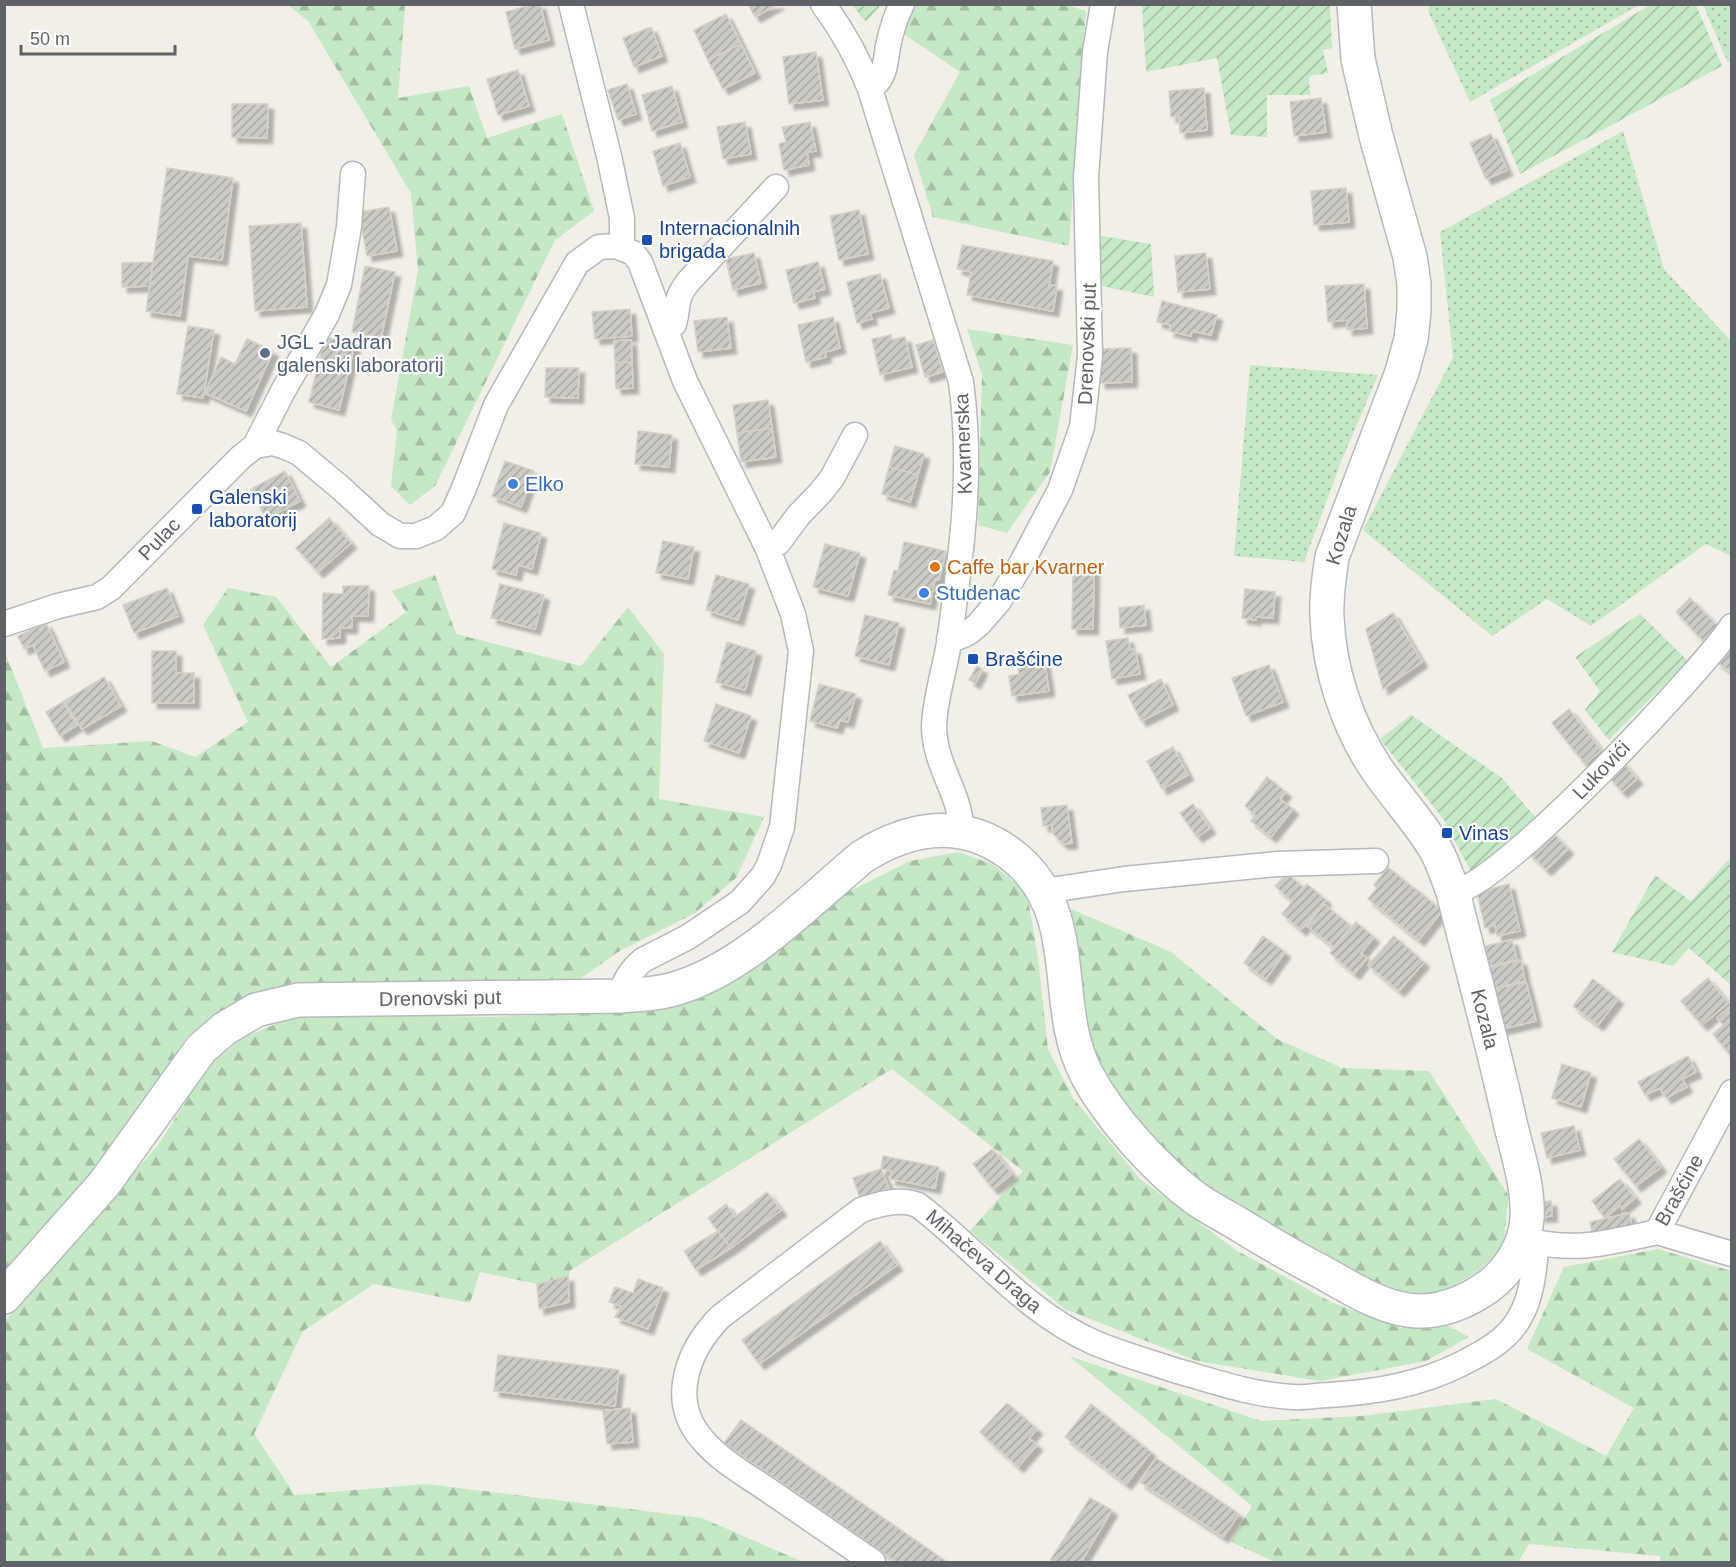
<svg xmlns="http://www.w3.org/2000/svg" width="1736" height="1567" font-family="Helvetica,sans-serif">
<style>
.grass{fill:url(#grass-dots)}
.forest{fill:url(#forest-firs)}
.garden{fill:url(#garden-furrows)}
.building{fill:url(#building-hatch);stroke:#d6d1c6;stroke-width:1.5;filter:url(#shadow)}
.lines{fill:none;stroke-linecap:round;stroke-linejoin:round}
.street-casing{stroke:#b5b8bc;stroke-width:27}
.secondary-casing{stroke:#b6babf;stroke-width:36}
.street{stroke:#fff;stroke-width:24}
.secondary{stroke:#fff;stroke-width:33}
.transit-dot{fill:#1a4fb4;stroke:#fff;stroke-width:2}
.service-dot{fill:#5c6f8a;stroke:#fff;stroke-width:2}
.shop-dot{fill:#3f7fe0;stroke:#fff;stroke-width:2}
.food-dot{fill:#e8710a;stroke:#fff;stroke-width:2}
.labels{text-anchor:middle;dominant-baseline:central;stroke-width:4.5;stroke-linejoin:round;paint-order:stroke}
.transit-label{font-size:20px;fill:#164399;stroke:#fff;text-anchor:start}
.service-label{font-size:20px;fill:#4e5e75;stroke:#fff;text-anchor:start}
.street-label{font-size:20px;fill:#5f6368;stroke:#fff}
.shop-label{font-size:20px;fill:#366cbe;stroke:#fff;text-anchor:start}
.food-label{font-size:20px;fill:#c56008;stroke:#fff;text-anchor:start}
</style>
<defs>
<pattern id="grass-dots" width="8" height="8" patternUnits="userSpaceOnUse" patternTransform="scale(1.5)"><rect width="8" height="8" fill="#c5e8c5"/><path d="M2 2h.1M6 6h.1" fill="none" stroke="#a3c0a4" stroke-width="1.8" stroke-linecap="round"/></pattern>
<pattern id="forest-firs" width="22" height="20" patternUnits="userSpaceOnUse" patternTransform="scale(1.5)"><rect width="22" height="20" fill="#c5e8c5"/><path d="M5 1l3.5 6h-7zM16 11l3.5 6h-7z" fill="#a3c0a4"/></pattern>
<pattern id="garden-furrows" width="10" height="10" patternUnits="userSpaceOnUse" patternTransform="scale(1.5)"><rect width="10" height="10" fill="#c5e8c5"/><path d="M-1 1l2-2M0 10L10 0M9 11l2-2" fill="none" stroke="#a3c0a4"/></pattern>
<pattern id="building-hatch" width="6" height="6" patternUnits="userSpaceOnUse" patternTransform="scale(1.5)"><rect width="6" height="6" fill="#cccac5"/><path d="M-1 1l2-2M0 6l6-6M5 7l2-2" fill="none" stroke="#a9a8a4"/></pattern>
<filter id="shadow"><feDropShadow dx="5.5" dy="5.5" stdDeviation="1.5" flood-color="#0004"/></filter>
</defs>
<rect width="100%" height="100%" fill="#f1efe8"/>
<path class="grass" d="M1430,4h209v1l-169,97 -42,-91z
M1703,5h28v56l-3,2z
M1623,131l41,138 67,72v215l-25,-12 -115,82 -44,-27 -55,37 -129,-106 90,-173 -13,-125z
M1250,365l128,10 -37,87 -37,100 -70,-6z"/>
<path class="forest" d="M1064,4l22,7 -17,235 -136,-29 -19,-62 46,-83 -62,-42 17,-25z
M288,5h117l-7,93 71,-12 18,52 75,-24 32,97 -39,29 -120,246 -25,19 -19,-19 6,-56 -6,-10 27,-150 -7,-77 -103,-172z
M967,329l106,16 -23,127 -43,61 -29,-8 4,-150z
M435,575l21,59 125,32 47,-59 36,47 -5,145 105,18 -28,61 -41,35 -77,39 -41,29 -360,34 -31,23 -58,90 -52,66 -71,78 -1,-622 39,98 109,-7 43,16 53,-35 -45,-97 25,-37 48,9 55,70 75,-55 -14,-21z
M958,852l34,12 33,27 4,13 9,54 10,91 25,49 67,81 96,71 95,52 69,26 46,-3 23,12 -43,24 -106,20 -123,-20 -132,-52 -95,-78 53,-60 -131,-102 -321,201 -3,6 -31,8 -57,-12 -10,31 -96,-19 -71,47 -49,103 41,61 131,-11 276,34 101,44h-798v-241l153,-176 52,-81 32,-26 51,-21 42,-3 155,3 141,-5 45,-10 168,-108 66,-33z
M1071,909l100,43 106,87 65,29 87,3 80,125 -6,50 -22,23 -29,18 -30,8 -26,-5 -52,-19 -110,-66 -61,-43 -61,-69 -23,-52z
M1658,1249l73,22v291h-71v-6l-131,-12 -11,18h-243l-44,-20 21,-36 -183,-150 192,65 100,-5 135,-17 110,57 28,-48 -107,-59 37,-82z"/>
<path class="garden" d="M1652,4l44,1 26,61 -202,108 -30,-74z
M852,5h-1h30l-15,17z
M1142,5h188l2,43 -9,2 5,23 -19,3 1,19h-43v42l-36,-2 -14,-77 -71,14z
M1095,235l56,9 3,53 -57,-12z
M1640,614l48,47 -79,79 -24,-30 15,-19 -25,-34z
M1411,715l91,63 34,40 -65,54 -27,-52 -64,-81z
M1731,857v128l-42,-37 -16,18 -61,-14 43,-77 36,26z"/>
<path class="building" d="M534,4h6l9,36 -34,9 -9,-37z
M748,4h30l-23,13z
M726,14l15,30 -33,16 -14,-30z
M651,27l11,29 -28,11 -11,-29z
M741,44l14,29 -32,16 -15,-29z
M816,52l7,48 -34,4 -6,-47z
M518,70l11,36 -31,9 -11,-36z
M627,84l9,30 -18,6 -10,-30z
M672,86l10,36 -30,9 -10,-36z
M1204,88l3,42 -27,3 -1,-17 -8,1 -2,-26z
M1321,98l5,34 -32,4 -4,-34z
M232,104h36l-1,34 -35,-1z
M745,122l6,32 -28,5 -6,-32z
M810,122l6,29 -9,1 2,13 -25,5 -5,-26 7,-2 -4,-15z
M1491,134l16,36 -21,9 -16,-36z
M680,143l10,34 -27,9 -10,-35z
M167,168l66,10 -11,82 -34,-4 -8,60 -34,-5z
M1346,188l3,34 -35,3 -3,-34z
M389,207l8,44 -30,5 -8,-44z
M859,210l9,44 -29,6 -9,-44z
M301,223l6,84 -52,4 -6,-85z
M962,245l91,16 -4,24 8,1 -4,25 -86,-16 4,-23 -14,-3z
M754,253l7,30 -28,7 -7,-31z
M1206,253l4,36 -32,3 -3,-36z
M153,262l-3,24 -28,1v-24z
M818,262l7,27 -12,3 2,6 -21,5 -8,-33z
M365,266l30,6 -14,66 -29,-6z
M880,274l9,34 -19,5 2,6 -15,4 -10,-41z
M1364,284l3,44 -20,2v-10l-19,2 -3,-36z
M1162,301l55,14 -6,20 -19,-4 -1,5 -22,-5 2,-6 -14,-3z
M630,309l2,27 -37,3 -3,-27z
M727,317l4,31 -33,4 -4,-31z
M833,317l7,31 -15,4 1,5 -20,5 -8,-37z
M188,326l26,4 -11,68 -26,-4z
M891,335l1,5 13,-3 7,30 -32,8 -8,-36z
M325,337l30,7 -16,66 -30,-8z
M247,339l26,12 -27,60 -41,-18 16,-36 14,7z
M631,340l1,22 -17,1 -1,-22z
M933,340l10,32 -18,5 -9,-32z
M1131,348l1,34 -32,1 -1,-34z
M632,362l1,26 -17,1 -1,-26z
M546,368h33l-1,30 -33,-1z
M768,400l4,28 -35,5 -4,-28z
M772,428l4,29 -35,5 -4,-29z
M638,431l34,4 -3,32 -34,-3z
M895,446l29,8 -6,21 -29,-8z
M505,461l29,10 -13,36 -29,-11z
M889,467l29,8 -8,27 -28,-8z
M285,471l15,30 -34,18 -15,-30z
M329,518l22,25 -33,29 -22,-24z
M504,523l37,10 -9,36 -14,-4 -2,10 -24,-6z
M663,541l31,6 -6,32 -32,-6z
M904,542l42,9 -7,29 -4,-1 -5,25 -42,-9 6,-25 4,1z
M825,544l35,9 -12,43 -35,-9z
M1073,564h21l-1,65h-21z
M716,575l33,9 -11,36 -32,-10z
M500,584l44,11 -9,34 -44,-11z
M343,586h26l-1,30h-16v12h-12v10l-18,1 1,-46 20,1z
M167,588l11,28 -44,17 -11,-28z
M1245,589l30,3 -2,26 -17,-1v3l-14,-2z
M1690,598l29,29 -15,15 -28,-30z
M1144,605l2,20 -26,3 -1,-20z
M1393,613l29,49 -39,27 -17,-60z
M865,615l34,8 -10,42 -34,-9z
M46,623l18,39 -19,9 -12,-26 -9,4 -6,-13z
M1128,638l2,12 5,-1 5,25 -28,5 -6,-38z
M1732,640v33l-16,-12z
M727,642l29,9 -11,39 -29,-8z
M152,651h24v22h18v30h-42z
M1044,658l5,33 -37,5 -3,-20 10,-2 -2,-12z
M1269,665l14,37 -37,14 -14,-38z
M977,666l5,3 -7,14 -6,-3z
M104,677l17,29 -39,23 -18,-28z
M1161,679l12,26 -32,16 -13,-26z
M819,684l37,10 -8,28 -8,-2 -3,8 -27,-7z
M63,702l14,23 -17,11 -14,-24z
M716,704l35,12 -12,37 -35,-12z
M1569,709l32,41 -16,14 -33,-41z
M1173,747l15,28 -26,14 -15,-28z
M1622,761l15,18 -15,13 -15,-17z
M1267,777l19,15 -6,7 13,10 -22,28 -20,-16 4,-6 -10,-9z
M1193,804l17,24 -13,9 -17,-24z
M1067,805l5,38 -9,1 -10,-10 -1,-9 -9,1 -2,-18z
M1549,829l19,20 -22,21 -20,-20z
M1388,867l18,15 -23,29 -15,-12 9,-11 -3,-3z
M1287,873l17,15 -12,13 -17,-15z
M1406,882l20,15 -24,30 -19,-16z
M1307,884l19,16 -25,30 -19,-16z
M1509,884l11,47 -23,5 -2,-11 -10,3 -8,-36z
M1426,897l16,14 -23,29 -17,-13z
M1324,904l27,22 -17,21 -27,-21z
M1356,922l18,15 -13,16 6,5 -13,16 -24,-21z
M1263,936l22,16 -19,27 -22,-16z
M1394,936l30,26 -25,29 -31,-26z
M1512,940l5,20 -28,6 -4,-20z
M1521,960l4,21 -36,8 -5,-20z
M1708,978l20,25 -26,22 -21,-24z
M1593,979l25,20 -20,26 -25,-19z
M1526,982l10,39 -38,9 -9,-40z
M1732,1005v47l-3,2 -16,-20 10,-9 -6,-7z
M1688,1056l8,16 -14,7 5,8 -21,11 -6,-10 -15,7 -7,-13z
M1562,1064l29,9 -10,34 -29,-9z
M1574,1126l6,24 -33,8 -6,-25z
M1639,1139l22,28 -25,19 -22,-27z
M993,1149l19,25 -19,15 -20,-25z
M883,1156l56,11 -4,21 -45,-9 2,-8 -11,-2z
M881,1169l8,19 -29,10 -7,-20z
M1620,1179l15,19 -13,11 -2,-4 -15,13 -13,-17z
M767,1192l14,18 -50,38 -23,-30 18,-14 9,13z
M1551,1201l1,15 -12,1 -1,-15z
M1629,1213l3,14 -39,9 -3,-14z
M718,1231l13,17 -35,22 -12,-19z
M880,1241l17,24 -138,99 -17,-24z
M568,1276l1,26 -30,7 -2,-25z
M638,1279l25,9 -15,41 -33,-12 6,-11 -12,-4 6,-15 18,6z
M498,1355l121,15 -4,36 -121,-15z
M1007,1403l30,26 -8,9 8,7 -19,22 -38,-35z
M1091,1404l60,48 -25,32 -61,-47z
M630,1408l3,34 -26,2 -4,-33z
M741,1420l206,142h-50l-173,-119z
M1156,1458l83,56 -16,23 -83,-55z
M1090,1498l22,12 -31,52h-32z"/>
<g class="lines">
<g class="street-casing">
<path id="street" d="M571,4l38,152 13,62v30
M823,4c20,27 35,54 47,85l91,293c12,90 1,166 -11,254 -4,31 -15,60 -16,90 0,40 28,69 27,105
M870,89c16,-12 15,-25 18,-43 3,-14 7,-29 14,-42
M665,329l9,-5c6,-20 -1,-22 14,-42l88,-95
M255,446l28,-55 44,-77 12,-29 10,-58 4,-53
M768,549l10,-6 20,-27 23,-24 11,-14 23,-43
M4,624l54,-18 39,-9 14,-9 130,-131 14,-11 18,-3 10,3 16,7 43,36 38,35 20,12h16l20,-8 17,-15 11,-25 32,-83 81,-142 22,-16 17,-1 17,7 7,9 45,119 83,168 25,65 8,37 -19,176 -13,38 -6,11 -23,26 -52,35 -45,23c-13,11 -18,20 -23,36
M949,638l10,-1 9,-4 10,-8 21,-24 22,-37 39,-74 22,-63 8,-71 -4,-178 9,-126 8,-48
M1044,891l80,-12 153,-15 99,-3
M1453,892c44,-2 250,-222 279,-266
M1657,1232l75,22
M1523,1239c52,14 83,4 134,-7l75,-140
M873,1562c-34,-23 -68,-47 -102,-70 -23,-16 -51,-31 -69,-53 -34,-39 -14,-89 18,-122l141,-107c18,-6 38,-12 57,-5 59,45 106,106 175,137 25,11 54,19 81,28 39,11 78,25 119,27 12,1 25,-2 36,-2 47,-3 90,-10 132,-31 22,-11 47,-24 59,-47 13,-22 14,-50 17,-75"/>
</g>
<g class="secondary-casing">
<path id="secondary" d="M4,1297l100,-113 97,-135 23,-20 32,-19 42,-10 322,-4c18,-1 37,-2 54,-7 69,-19 134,-87 188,-132 52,-33 108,-39 157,4 64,58 31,145 68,214 23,43 69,94 108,123 14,10 30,18 45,27 26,16 53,32 80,46 29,16 62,38 96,40 27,1 52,-10 73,-25 21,-16 36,-41 38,-67 2,-32 -10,-67 -17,-97 -17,-77 -38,-153 -57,-230 -5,-14 -10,-29 -17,-42 -17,-29 -41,-54 -60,-82 -29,-44 -47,-98 -49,-151 -1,-20 2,-40 5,-60l70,-185 9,-33 3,-28v-27l-4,-27 -34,-121 -18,-77 -4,-55"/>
</g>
<use href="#street" class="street"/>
<use href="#secondary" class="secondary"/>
</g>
<g class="transit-dot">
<rect x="641" y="234" width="12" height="12" rx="3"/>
<rect x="191" y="503" width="12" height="12" rx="3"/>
<rect x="967" y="653" width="12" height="12" rx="3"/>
<rect x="1441" y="827" width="12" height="12" rx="3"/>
</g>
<circle class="service-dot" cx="265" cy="353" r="6"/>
<g class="shop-dot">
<circle cx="513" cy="484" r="6"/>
<circle cx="924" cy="593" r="6"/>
</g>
<circle class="food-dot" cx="935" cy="567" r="6"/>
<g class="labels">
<g class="transit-label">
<text x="659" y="228">Internacionalnih<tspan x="659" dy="23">brigada</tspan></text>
<text x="209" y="497">Galenski<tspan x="209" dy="23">laboratorij</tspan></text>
<text x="985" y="659">Brašćine</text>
<text x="1459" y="833">Vinas</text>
</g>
<g class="service-label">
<text x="277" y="342">JGL - Jadran<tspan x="277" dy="23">galenski laboratorij</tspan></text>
</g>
<g class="street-label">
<text transform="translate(1087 344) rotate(-88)">Drenovski put</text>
<text transform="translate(963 444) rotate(-92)">Kvarnerska</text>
<text transform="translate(1341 535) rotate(-73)">Kozala</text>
<text transform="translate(159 539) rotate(-46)">Pulac</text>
<text transform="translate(1601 770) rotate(-46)">Lukovići</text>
<text transform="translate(440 998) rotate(-1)">Drenovski put</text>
<text transform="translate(1485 1019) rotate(76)">Kozala</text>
<text transform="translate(1679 1190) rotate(-61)">Brašćine</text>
<text transform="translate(984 1261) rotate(41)">Mihačeva Draga</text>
</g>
<g class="shop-label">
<text x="525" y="484">Elko</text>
<text x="936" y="593">Studenac</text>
</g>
<g class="food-label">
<text x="947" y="567">Caffe bar Kvarner</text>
</g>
</g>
<rect width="1736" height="1567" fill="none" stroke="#5f6368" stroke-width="12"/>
<path d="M21 45v9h154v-9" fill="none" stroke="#5f6368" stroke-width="3"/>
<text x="30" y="45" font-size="18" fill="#5f6368" stroke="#ffffff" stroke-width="4.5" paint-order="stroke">50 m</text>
</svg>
